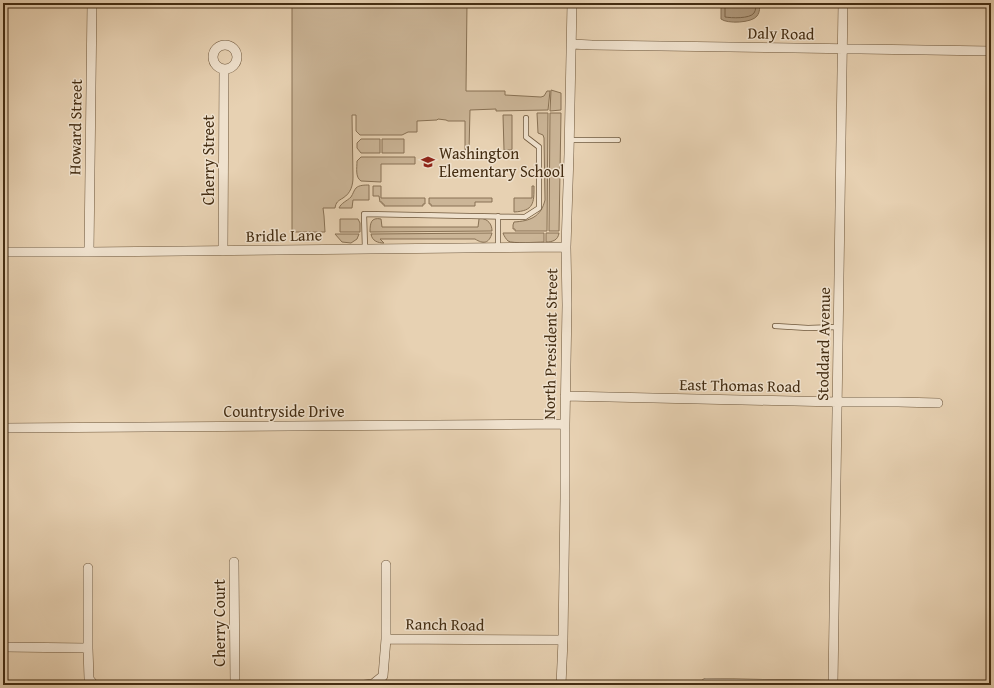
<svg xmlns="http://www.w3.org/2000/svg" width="994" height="688" font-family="'Gentium Book Plus',serif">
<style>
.green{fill:#cbb597;stroke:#887154}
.water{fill:#b0997c;stroke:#856e52}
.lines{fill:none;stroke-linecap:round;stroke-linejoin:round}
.shore{stroke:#7a6347;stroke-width:1}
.service-casing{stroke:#6d563a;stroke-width:6}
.minor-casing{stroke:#6d563a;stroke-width:10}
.service{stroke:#efe1cd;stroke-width:4.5}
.minor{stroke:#efe1cd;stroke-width:9}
.labels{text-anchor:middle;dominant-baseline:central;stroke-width:3;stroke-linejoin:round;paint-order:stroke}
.street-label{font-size:16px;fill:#442d12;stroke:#efe1cd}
.poi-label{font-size:16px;fill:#442d12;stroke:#efe1cd;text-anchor:start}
</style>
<rect width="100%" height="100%" fill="#e7d1b2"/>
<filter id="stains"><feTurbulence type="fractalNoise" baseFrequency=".005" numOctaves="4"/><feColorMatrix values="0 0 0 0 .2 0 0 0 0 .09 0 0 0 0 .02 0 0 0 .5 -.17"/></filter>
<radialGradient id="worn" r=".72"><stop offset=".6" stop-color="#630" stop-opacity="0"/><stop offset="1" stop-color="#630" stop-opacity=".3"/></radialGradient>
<path class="green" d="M292,3h175l-1,88h39v4l36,2 3,-1 3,-5h3l-2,19 -52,1v-2l-26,1 -1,40h-4v-29h-17l-2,-1 -8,-1 -1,1 -20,1v11h-9l-6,3h-42l-4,-4v-16h-4l1,62c0,8 -2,16 -10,21 -5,3 -7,4 -8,10h-12l1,8 1,16h-33z
M551,90l10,3v17l-11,1z
M537,113h11l-1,118h-32v-2h-2v-4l1,-3c16,-1 27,-5 31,-22l-1,-62 -1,-3 -5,-2z
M550,113h11l-2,118h-10z
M503,115h9v35h-8z
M361,139h19v14h-19l-4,-5v-5z
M382,139h22v14h-22z
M361,157h54v7h-34v18l-20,-1c-6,-4 -4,-13 -4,-20z
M369,185v15h-16l-1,8h-13c2,-5 8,-7 12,-11 2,-3 3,-7 5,-9 3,-3 9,-3 13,-3z
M373,186h8v12h44v6h-2v2h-39v-2h-2v-2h-2l-1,-6h-6z
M532,186h2c0,17 0,25 -20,26v-14h18z
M429,198h63v4h-17v4h-44v-2h-2z
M480,218c8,1 12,6 12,13l-122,1c0,-9 1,-15 11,-13l1,8h96l1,-8z
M340,219h18l2,4v9h-20z
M492,233c-3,11 -9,11 -17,6h-95l4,4c-6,0 -12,-2 -13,-9z
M503,233h41v9c-7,0 -31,2 -36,-1 -2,-2 -4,-5 -5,-8z
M546,233h13c-1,7 -6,9 -13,9z
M335,234h24l-2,5 -6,4 -9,-1z"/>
<path class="water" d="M719,3h40c1,4 1,9 -2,13 -5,7 -30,8 -36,3v-11z"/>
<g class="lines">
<path class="shore" d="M723,3l2,5v9c6,1 25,2 29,-4 2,-3 2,-7 2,-10"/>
<g class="service-casing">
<path id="service" d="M570,140h48
M498,248v-32
M365,249l-1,-35 161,3 14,-9v-61l-13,-10v-19
M775,326l33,2 30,-1"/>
</g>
<g class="minor-casing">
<path id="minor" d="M571,44l21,1 399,6
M213 57a12 12 0 1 1 24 0a12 12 0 1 1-24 0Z
M223,251l1,-182
M3,252h86l477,-5
M89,252l3,-249
M565,396l272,6h61l40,1
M3,428l562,-4
M234,562l1,123
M386,565v74
M88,568v80
M3,647l85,1 1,31 5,6h4
M706,683l127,2
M364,685l9,-1 10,-8 3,-37 177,1
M561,685l2,-45 2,-142v-74l2,-119 -1,-58 3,-93 3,-151
M833,685l10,-682"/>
</g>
<use href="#service" class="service"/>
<use href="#minor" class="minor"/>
</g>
<defs>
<g id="school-bare" transform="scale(1.08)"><path d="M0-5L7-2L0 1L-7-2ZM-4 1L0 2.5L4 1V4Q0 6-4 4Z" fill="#8f2418" stroke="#efe1cd" stroke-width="2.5" paint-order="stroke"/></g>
</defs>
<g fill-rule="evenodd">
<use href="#school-bare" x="428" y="162"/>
</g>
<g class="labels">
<g class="street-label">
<text transform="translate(781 33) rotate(1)">Daly Road</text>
<text transform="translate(75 127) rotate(-89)">Howard Street</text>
<text transform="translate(208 160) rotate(-90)">Cherry Street</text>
<text transform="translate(284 235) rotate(-1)">Bridle Lane</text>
<text transform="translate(550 344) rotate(-89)">North President Street</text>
<text transform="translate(823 344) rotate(-89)">Stoddard Avenue</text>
<text transform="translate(740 385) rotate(1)">East Thomas Road</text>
<text x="284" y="411">Countryside Drive</text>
<text transform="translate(219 623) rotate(-90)">Cherry Court</text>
<text transform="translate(445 624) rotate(1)">Ranch Road</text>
</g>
<g class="poi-label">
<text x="439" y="153">Washington<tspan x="439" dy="18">Elementary School</tspan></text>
</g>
</g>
<rect width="994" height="688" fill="none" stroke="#e7d1b2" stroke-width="16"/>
<rect x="4" y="4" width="986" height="680" fill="none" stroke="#442d12" stroke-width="2"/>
<rect x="8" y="8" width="978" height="672" fill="none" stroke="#442d12"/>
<rect width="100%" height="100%" filter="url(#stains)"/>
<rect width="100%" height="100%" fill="url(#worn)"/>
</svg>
